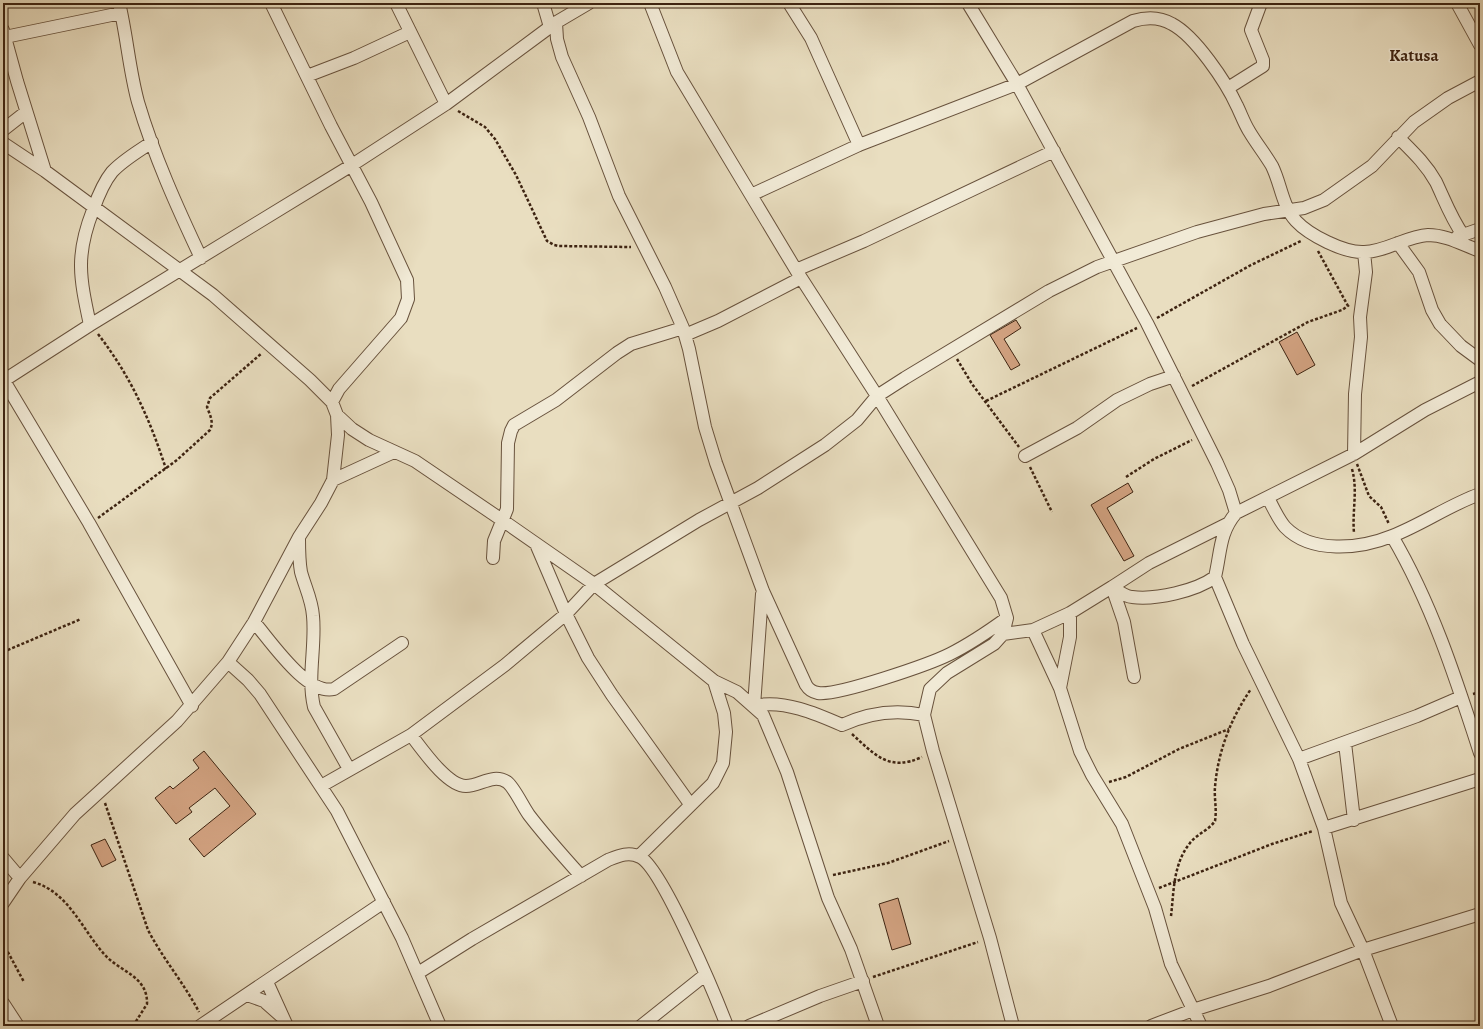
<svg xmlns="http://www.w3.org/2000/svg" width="1483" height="1029" font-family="Alegreya,serif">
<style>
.building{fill:#d4a483;stroke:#3d2311}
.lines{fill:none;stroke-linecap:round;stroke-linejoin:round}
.minor-casing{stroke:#68523d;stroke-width:14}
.path{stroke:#3d2311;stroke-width:2.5;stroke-dasharray:3 2;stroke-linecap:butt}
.minor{stroke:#f1ead6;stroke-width:12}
.labels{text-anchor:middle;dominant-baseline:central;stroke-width:3;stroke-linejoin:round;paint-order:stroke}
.quarter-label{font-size:17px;font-weight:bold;fill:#3d2311;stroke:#f1ead6}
</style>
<rect width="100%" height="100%" fill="#e9dec0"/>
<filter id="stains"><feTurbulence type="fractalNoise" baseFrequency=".005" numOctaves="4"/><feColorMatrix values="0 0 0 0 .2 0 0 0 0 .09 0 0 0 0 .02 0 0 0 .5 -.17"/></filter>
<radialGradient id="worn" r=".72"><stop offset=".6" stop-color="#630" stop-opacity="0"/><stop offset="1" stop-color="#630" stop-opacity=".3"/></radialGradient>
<path class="building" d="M1016,320l5,8 -17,11 16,26 -9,5 -21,-35z
M1297,332l18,33 -18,10 -18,-33z
M1128,483l5,9 -26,16 27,48 -10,5 -33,-56z
M204,751l52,63 -52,43 -15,-18 41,-33 -15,-18 -26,20 3,4 -16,12 -21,-26 15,-12 3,3 26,-21 -6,-8z
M105,839l11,21 -14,7 -11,-22z
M898,898l13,46 -19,6 -13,-46z"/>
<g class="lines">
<g class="minor-casing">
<path id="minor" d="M119,3c8,33 10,66 19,99 16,54 39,105 63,156
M271,3l60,123 40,76 36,78 1,19 -7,19 -62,71 -7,13
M396,3l50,101
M650,3l27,69 119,198 81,126 124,202 6,20 -4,16 -9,10 -47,29 -17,16 -6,26 9,36 57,187 23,88
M789,3l22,35 48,107
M972,3l-3,2 48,79 130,239 70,140 12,27 7,23
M1457,3l23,42
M556,23l1,16 5,18 27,60 30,79 46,91 18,41 6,21 16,78 11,36 47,128 43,94c3,5 6,7 12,8 20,3 112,-29 132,-39 20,-10 39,-23 57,-36
M550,26l39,-23
M3,30l14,51 28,90
M5,37l116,-24
M307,76l47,-18 56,-26
M1228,88l35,-22v-6l-12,-30 10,-27
M3,130l23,-18
M1398,137c14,14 28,27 38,45 9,19 15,36 27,53
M3,143l42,28 168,124 97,85 22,22 5,13 15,14 17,11 46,21 87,59 92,64 120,97 23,11 26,23 24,57 41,126 23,51 27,77
M751,195l108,-50 158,-61 116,-63c13,-4 27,-4 39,3 23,12 54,58 65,82 4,8 7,17 12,25 7,12 16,23 23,35 9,18 10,40 24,55 13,14 48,32 68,31 21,0 43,-16 64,-17 19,0 35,10 52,16
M1457,237l23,-8
M1398,243l21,29 13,38 8,14 21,22 19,14
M796,270l68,-29 190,-90
M90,325c-10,-47 -15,-69 3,-115 5,-14 10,-27 19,-38 11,-12 27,-21 40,-30
M685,335l33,-14 83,-43
M3,379l86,144 103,183
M3,381l87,-56 262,-160 94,-61 104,-77 -7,-24
M1354,454l1,-60 6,-57 -1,-20 6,-45 -2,-20
M1025,456l52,-28 40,-28 33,-16 24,-8
M333,480l61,-28
M1268,498c5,9 10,21 17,29 26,27 75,22 107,9 31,-12 57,-31 88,-42
M1392,536c40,68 64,143 88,217
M299,538c0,11 0,23 2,34 4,15 11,28 12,44 3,30 -6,61 1,91l35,62
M536,544l30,70 22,44 24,37 78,109
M493,558l1,-17 13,-32 1,-66 3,-12 3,-6 42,-25 61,-47 14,-9 52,-16
M1215,577l28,67 56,115 25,69 17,75 22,47 29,76
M762,594l-8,112c29,-7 63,8 88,19 26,-12 54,-16 82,-10
M254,622c16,18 53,74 80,67l68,-46
M1033,630l37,-17 42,-26c6,4 14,10 20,10 24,3 64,-6 83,-20 6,-25 4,-44 21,-64l118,-59 71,-44 55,-28
M1003,634l30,-4 27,58 20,63 12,24 30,49 33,84 16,56 30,62
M228,662l20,18 12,14 77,117 65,127 38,88
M1134,677l-10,-55 -12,-35 37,-24 78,-39
M1060,688l10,-51v-24
M411,735c11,14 36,51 55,51 14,0 27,-13 41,-4 7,5 16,25 22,33 16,21 34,41 52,61
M1345,743l9,77
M1299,759l118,-43 44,-19
M321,786l90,-51 94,-70 61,-51 28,-30 105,-64 59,-32 67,-43 32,-25 20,-24 28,-18 144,-87 48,-24 100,-35 67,-18 40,-6 20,-8 48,-34 42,-44 34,-24 32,-17
M1324,828l156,-49
M639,856l74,-73 10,-20 3,-31 -2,-19 -10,-32
M3,858l17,20
M3,903l17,-25 55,-64 102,-93 51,-59 26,-40 45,-85 22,-34 12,-23 5,-45 -1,-20
M418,973l54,-34 136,-79c10,-4 21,-9 32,-3 22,11 76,140 87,169
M267,982l20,44
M247,995l17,6 17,15
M3,1003l15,23
M200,1026l184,-124
M641,1026l64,-51
M749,1026l71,-30 43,-15
M1151,1026l42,-16 76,-24 94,-36 117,-36"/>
</g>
<path class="path" d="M458,111l27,16 10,12 21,36 31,66 7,4 5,1 72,1
M1318,251l30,55
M1157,318l94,-53 50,-24
M98,334c33,43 51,83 68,135
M957,359l15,25 47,63
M1192,386l116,-64 34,-12 7,-5
M986,401l151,-73
M1357,464l12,32 12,11 8,17
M1030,467l22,45
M1352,469c6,21 0,42 2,64
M1126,477l28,-18 38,-19
M98,518l79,-58 33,-30c4,-8 0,-15 -3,-23l3,-9 52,-45
M3,652l78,-33
M3,659l5,-9
M1473,694l7,-2
M852,734c23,21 37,38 70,23
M1109,782l17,-5 53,-28 50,-20
M105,803l43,127c15,29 36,53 51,82
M833,875l55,-12 61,-22
M33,882c36,10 49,48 72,73 15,17 43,21 42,49l-14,22
M1159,888l113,-44 41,-13
M1171,916c3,-25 2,-52 19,-73 7,-9 19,-13 25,-22 2,-12 -1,-23 0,-34 3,-36 16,-69 36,-98
M3,943l21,39
M873,977l105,-35"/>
<use href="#minor" class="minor"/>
</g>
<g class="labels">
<g class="quarter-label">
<text x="1414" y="55">Katusa</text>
</g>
</g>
<rect width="1483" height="1029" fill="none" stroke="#e9dec0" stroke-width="16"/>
<rect x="4" y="4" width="1475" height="1021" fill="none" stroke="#3d2311" stroke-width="2"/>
<rect x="8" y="8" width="1467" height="1013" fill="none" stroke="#3d2311"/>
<rect width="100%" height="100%" filter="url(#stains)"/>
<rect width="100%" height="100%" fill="url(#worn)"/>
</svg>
